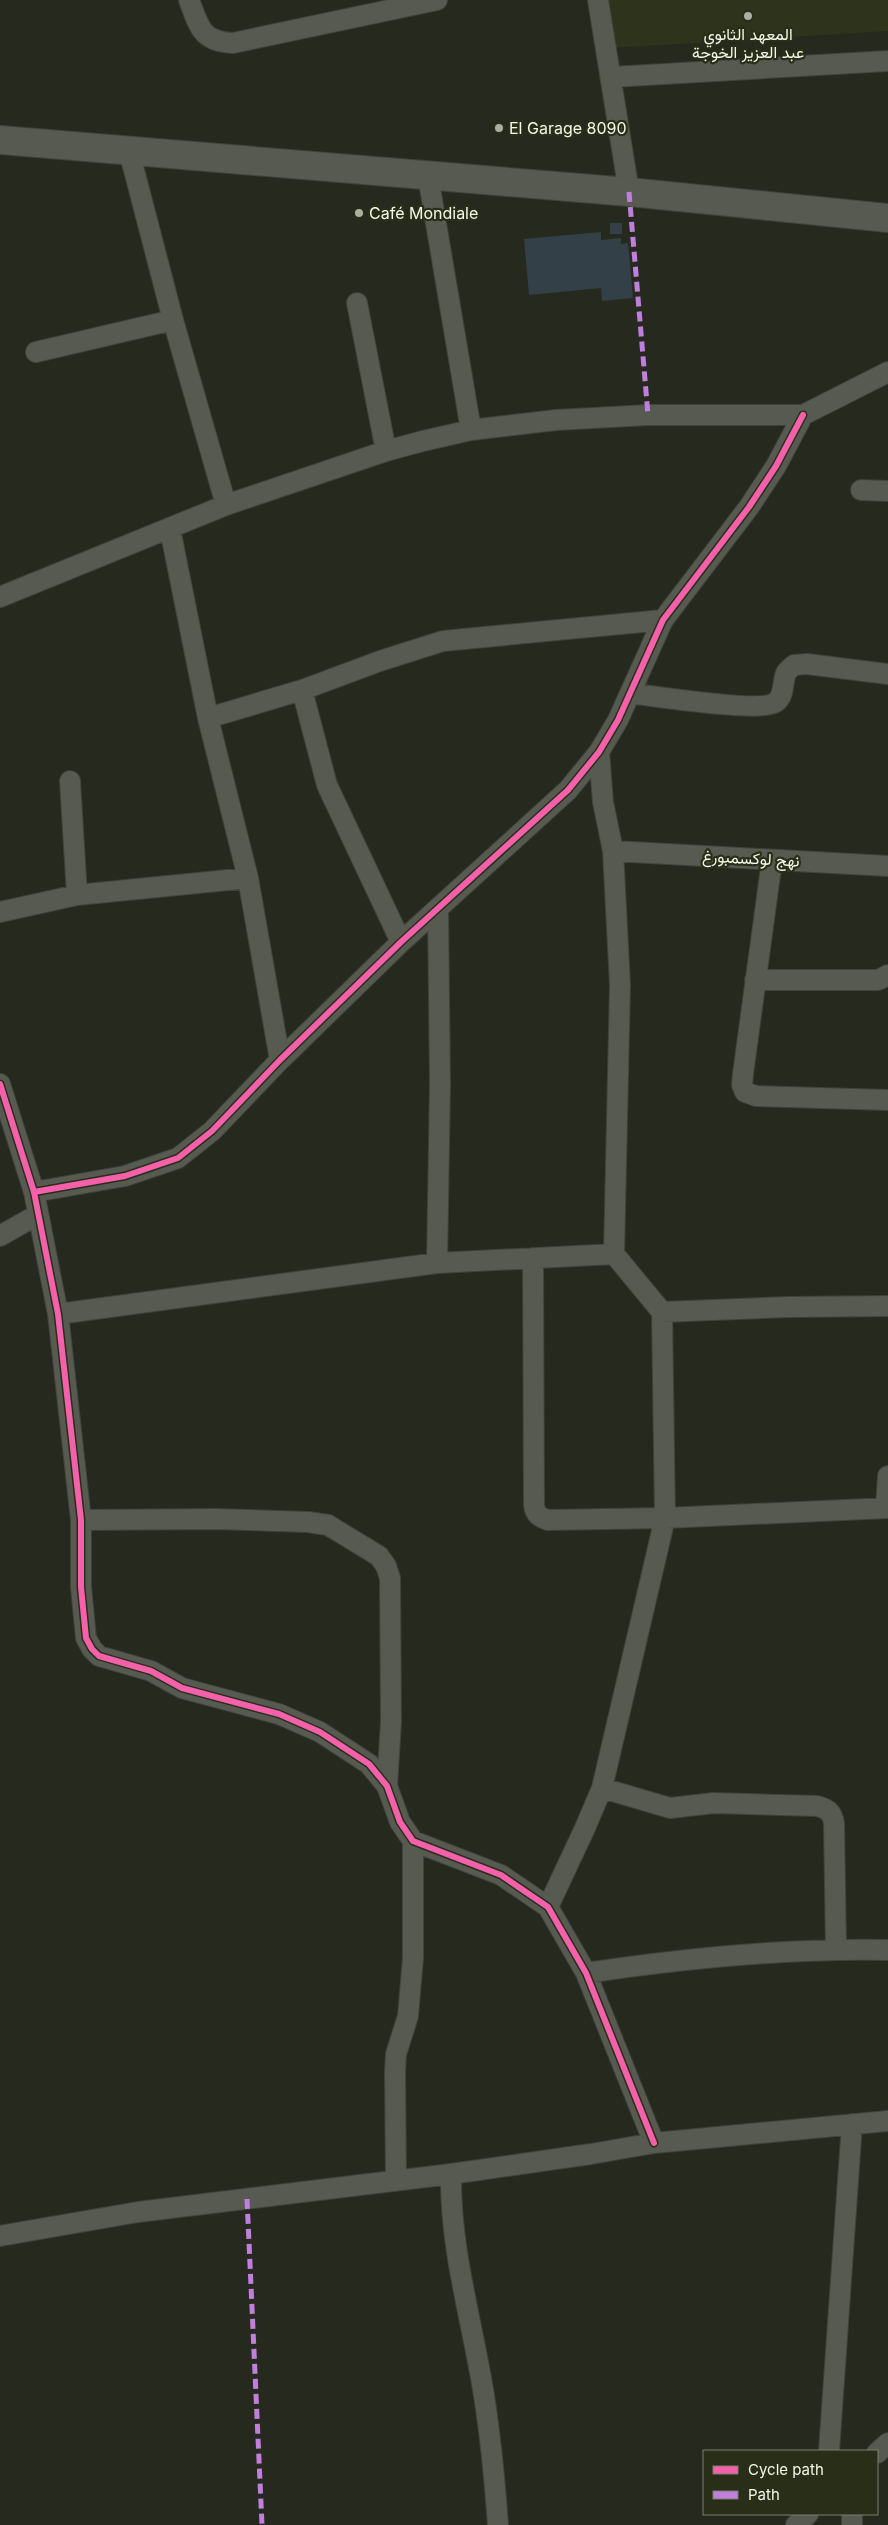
<svg xmlns="http://www.w3.org/2000/svg" width="888" height="2525" font-family="Inter,Vazirmatn,sans-serif">
<style>
.built{fill:#2e331b}
.building{fill:#334047}
.lines{fill:none;stroke-linecap:round;stroke-linejoin:round}
.street-casing{stroke:#40433a;stroke-width:22}
.secondary-casing{stroke:#40433a;stroke-width:30}
.street{stroke:#575a51;stroke-width:20}
.secondary{stroke:#575a51;stroke-width:28}
.quiet{stroke:#c07fdc;stroke-width:5;stroke-dasharray:10 5;stroke-linecap:butt}
.cycleway-casing{stroke:#292e19;stroke-width:9}
.cycleway{stroke:#f560ab;stroke-width:6}
.poi-dot{fill:#abafa2;stroke:#292e19;stroke-width:2}
.labels{text-anchor:middle;dominant-baseline:central;stroke-width:4.5;stroke-linejoin:round;paint-order:stroke}
.poi-label{font-size:16px;fill:#f3f7e9;stroke:#292e19;text-anchor:start}
.street-label{font-size:16px;fill:#f3f7e9;stroke:#292e19}
</style>
<rect width="100%" height="100%" fill="#26291e"/>
<path class="built" d="M606,0h282v31l-275,17z"/>
<path class="building" d="M610,223h12v11h-12z
M601,232v8l20,-2v6l7,-1 5,55 -31,3 -1,-13 -72,7 -5,-56z"/>
<g class="lines">
<g class="street-casing">
<path id="street" d="M189,0c10,26 12,42 44,43l204,-43
M598,0l31,192
M612,77l276,-16
M129,151l44,169 53,185
M428,176l43,254
M357,303l29,148
M36,352l137,-32
M861,490l27,1
M170,529l38,189 40,160 32,182
M0,597l226,-92 160,-54 37,-10 48,-11 85,-10 92,-5h155l85,-43
M302,690l25,95 74,157
M630,693c23,3 132,20 146,9 9,-7 6,-19 10,-29 2,-3 6,-6 8,-8l13,-1 81,10
M208,718l94,-28 78,-29 63,-20 220,-21
M599,752l4,50 10,49 7,134 -6,269
M70,781l7,114
M613,851l275,15
M772,860l-29,214 -1,11 3,7 11,4 132,4
M0,912l77,-17 171,-17
M755,980h123l10,-5
M0,1084l34,108 24,122 23,206v67l5,51 6,11 7,7 52,15 31,17 97,26 41,18 49,32 18,22 13,36 13,19 88,34 47,32 38,66 68,170
M34,1192l91,-16 53,-18 34,-27 68,-71 121,-118 167,-152 31,-38 19,-32 45,-100 86,-113 27,-41 27,-51
M0,1236l37,-21
M533,1258l1,247c1,9 5,12 14,15l117,-2 223,-10
M437,1263l3,-179 -2,-175
M58,1314l379,-51 177,-9 48,58 126,-5 100,-1
M886,1508l2,-32
M81,1520l136,-1 91,3 20,3 51,31 7,10 4,12 1,144 -4,64
M602,1788l68,20 44,-5 103,3c11,3 15,6 17,17l2,126
M548,1907l37,-79 17,-40 63,-270 -3,-206
M586,1973c100,-15 201,-25 302,-23
M451,2174c-1,64 15,125 27,188 11,54 16,108 20,163
M396,2181l-1,-109 1,-18 12,-38 5,-58v-117
M0,2236l138,-24 313,-38 140,-20 63,-11 234,-22
M829,2451l23,-327
M877,2453l11,-10
M796,2525l12,-11
M852,2525v-11"/>
</g>
<g class="secondary-casing">
<path id="secondary" d="M0,140l629,52 259,26"/>
</g>
<use href="#street" class="street"/>
<use href="#secondary" class="secondary"/>
<path class="quiet" d="M629,192l19,223
M247,2199l15,326"/>
<g class="cycleway-casing">
<path id="cycleway" d="M0,1084l34,108 24,122 23,206v67l5,51 6,11 7,7 52,15 31,17 97,26 41,18 49,32 18,22 13,36 13,19 88,34 47,32 38,66 68,170
M34,1192l91,-16 53,-18 34,-27 68,-71 121,-118 167,-152 31,-38 19,-32 45,-100 86,-113 27,-41 27,-51"/>
</g>
<use href="#cycleway" class="cycleway"/>
</g>
<g class="poi-dot">
<circle cx="748" cy="16" r="5"/>
<circle cx="499" cy="128" r="5"/>
<circle cx="359" cy="213" r="5"/>
</g>
<g class="labels">
<g class="poi-label">
<text x="748" y="34" text-anchor="middle">المعهد الثانوي<tspan x="748" dy="18">عبد العزيز الخوجة</tspan></text>
<text x="509" y="128">El Garage 8090</text>
<text x="369" y="213">Café Mondiale</text>
</g>
<g class="street-label">
<text transform="translate(751 858) rotate(3)">نهج لوكسمبورغ</text>
</g>
</g>
<rect x="703" y="2450" width="175" height="65" fill="#292e19" stroke="#7a7e6c"/>
<rect x="713" y="2466" width="25" height="8" fill="#f560ab" stroke="#7a7e6c"/>
<text x="748" y="2475" font-size="15" fill="#f3f7e9">Cycle path</text>
<rect x="713" y="2491" width="25" height="8" fill="#c07fdc" stroke="#7a7e6c"/>
<text x="748" y="2500" font-size="15" fill="#f3f7e9">Path</text>
</svg>
